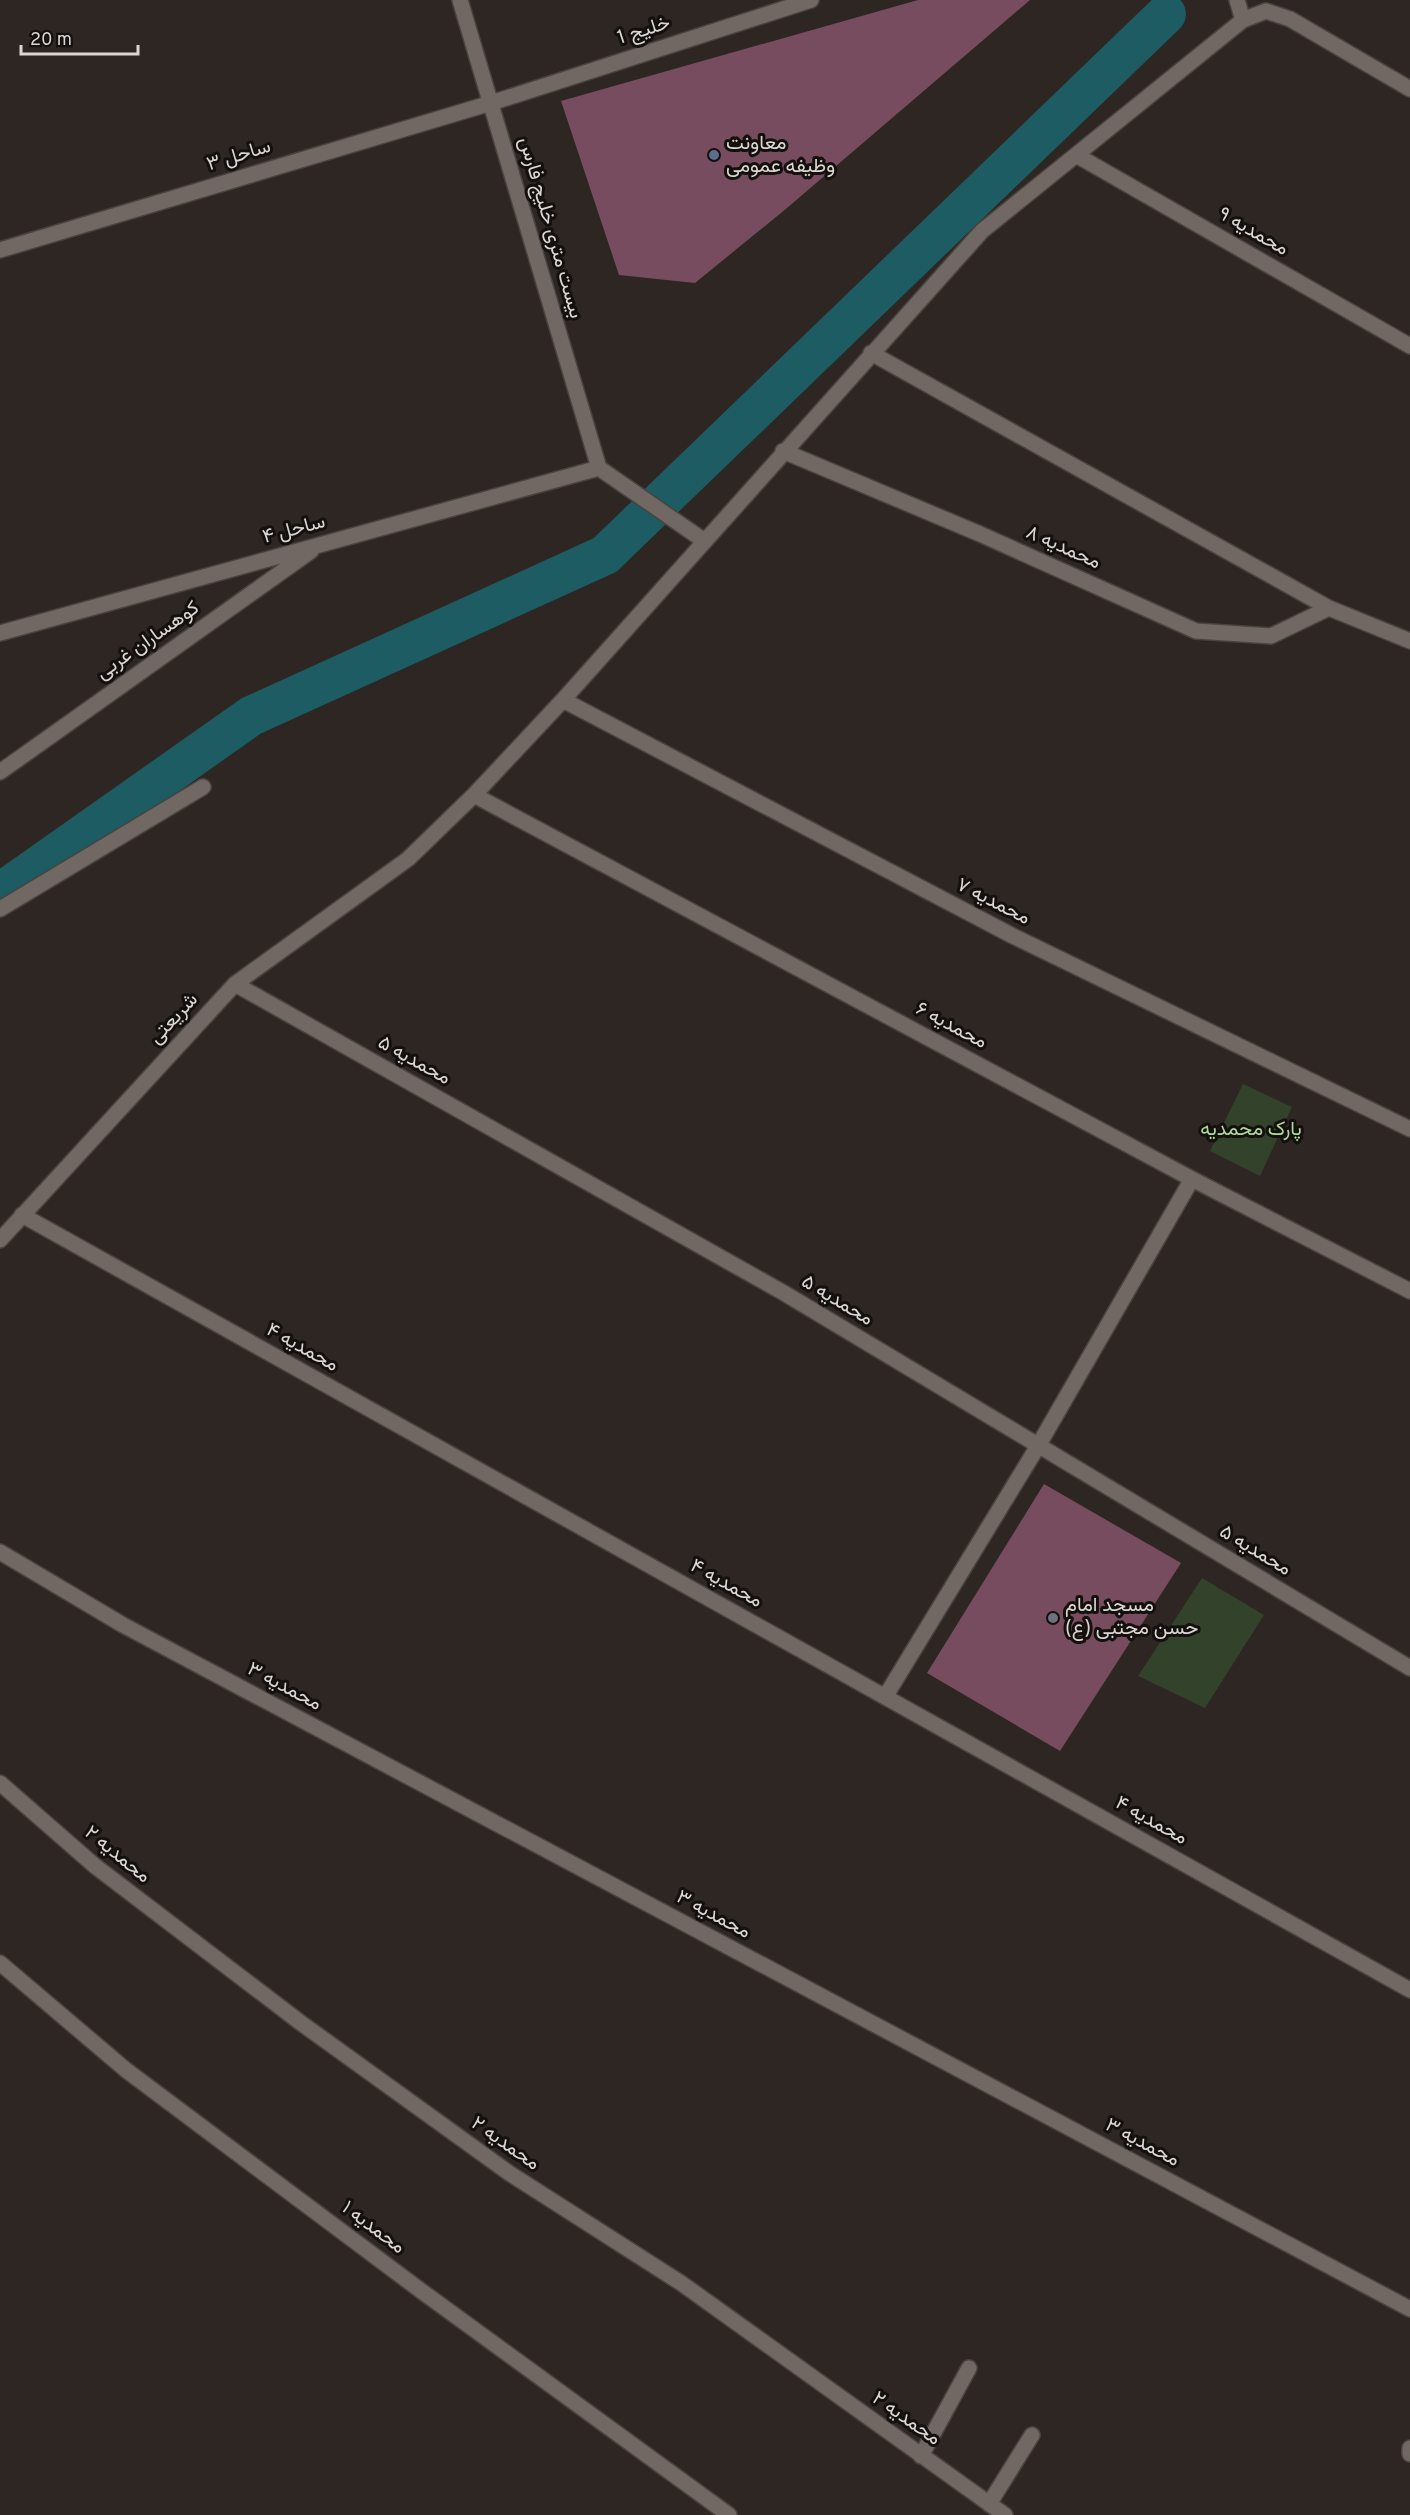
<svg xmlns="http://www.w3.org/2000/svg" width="1410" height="2515" font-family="Overpass,Vazirmatn,sans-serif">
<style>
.green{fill:#32422b}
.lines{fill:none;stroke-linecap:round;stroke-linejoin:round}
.canal{stroke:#1c5c62;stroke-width:40}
.building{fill:#774c5f}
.minor-casing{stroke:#49433f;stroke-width:18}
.minor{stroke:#716863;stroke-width:15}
.service-dot{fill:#5c6f8a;stroke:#13100e;stroke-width:2}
.worship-dot{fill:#6b7280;stroke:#13100e;stroke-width:2}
.labels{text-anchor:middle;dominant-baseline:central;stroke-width:6;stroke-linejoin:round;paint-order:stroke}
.street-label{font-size:20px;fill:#dbd6d3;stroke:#13100e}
.poi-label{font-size:20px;fill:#dbd6d3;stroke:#13100e;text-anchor:start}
.park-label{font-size:20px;fill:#aed89b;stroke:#13100e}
</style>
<rect width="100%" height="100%" fill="#2e2622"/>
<path class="green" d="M1243,1084l49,23 -32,69 -50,-25z
M1202,1578l62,37 -59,93 -67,-32z"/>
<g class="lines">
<path class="canal" d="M0,893l251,-177 354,-161 561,-541"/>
</g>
<path class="building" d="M918,0h112l-243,208 -92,75 -76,-8 -58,-174z
M1044,1484l137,79 -121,188 -133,-78z"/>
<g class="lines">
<g class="minor-casing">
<path id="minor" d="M460,0l139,468
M1237,0l6,20
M1076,155l334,191
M0,250l491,-147 320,-103
M871,353l458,255 81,33
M783,451l197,83 216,97 75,5 58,-28
M599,468l104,72
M0,633l599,-165
M563,700l450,236 397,193
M0,772l311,-221
M474,795l718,384 218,112
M0,909l203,-122
M235,984l549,309 626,375
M22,1215l1388,775
M0,1240l235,-256 173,-125 66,-64 89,-95 419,-469 261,-211 23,-9 24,8 120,70
M0,1552l123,73 1287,684
M885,1697l153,-251 154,-267
M0,1783l95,83 206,157 208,150 172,110 324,232
M0,1963l126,107 294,220 309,225
M1410,2448v6
M921,2456l48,-88
M989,2504l43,-69"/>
</g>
<use href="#minor" class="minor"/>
</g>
<circle class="service-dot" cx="714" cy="155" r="6"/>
<circle class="worship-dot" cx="1053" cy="1618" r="6"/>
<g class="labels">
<g class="street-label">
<text transform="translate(644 31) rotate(-18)">خليج 1</text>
<text transform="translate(239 156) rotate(-17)">ساحل ۳</text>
<text transform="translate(550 228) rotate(74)">بیست متری خلیج فارس</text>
<text transform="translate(1253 232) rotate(30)">محمدیه ۹</text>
<text transform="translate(294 530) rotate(-15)">ساحل ۴</text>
<text transform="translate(1063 548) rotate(24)">محمدیه ۸</text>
<text transform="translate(148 641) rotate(-35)">کوهساران غربی</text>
<text transform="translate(993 902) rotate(27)">محمدیه ۷</text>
<text transform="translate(174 1019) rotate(-47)">شریعتی</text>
<text transform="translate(951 1026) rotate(28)">محمدیه ۶</text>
<text transform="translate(414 1061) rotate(29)">محمدیه ۵</text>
<text transform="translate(837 1301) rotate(31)">محمدیه ۵</text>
<text transform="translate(302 1348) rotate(29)">محمدیه ۴</text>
<text transform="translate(1255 1551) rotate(31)">محمدیه ۵</text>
<text transform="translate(726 1584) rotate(29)">محمدیه ۴</text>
<text transform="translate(284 1687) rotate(28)">محمدیه ۳</text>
<text transform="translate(1151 1821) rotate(29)">محمدیه ۴</text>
<text transform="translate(117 1855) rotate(39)">محمدیه ۲</text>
<text transform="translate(713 1915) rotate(28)">محمدیه ۳</text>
<text transform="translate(1142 2143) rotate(28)">محمدیه ۳</text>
<text transform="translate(505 2144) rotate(35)">محمدیه ۲</text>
<text transform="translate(373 2228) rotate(37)">محمدیه ۱</text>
<text transform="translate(906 2419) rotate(35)">محمدیه ۲</text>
</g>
<g class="poi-label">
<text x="726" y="144">معاونت<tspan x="726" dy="23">وظیفه عمومی</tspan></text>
<text x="1065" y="1606">مسجد امام<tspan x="1065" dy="23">حسن مجتبی (ع)</tspan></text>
</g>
<g class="park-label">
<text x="1251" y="1130">پارک محمدیه</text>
</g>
</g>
<path d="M21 45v9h117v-9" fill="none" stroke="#dbd6d3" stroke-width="3"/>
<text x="30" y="45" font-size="18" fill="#dbd6d3" stroke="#13100e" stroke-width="4.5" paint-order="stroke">20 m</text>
</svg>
